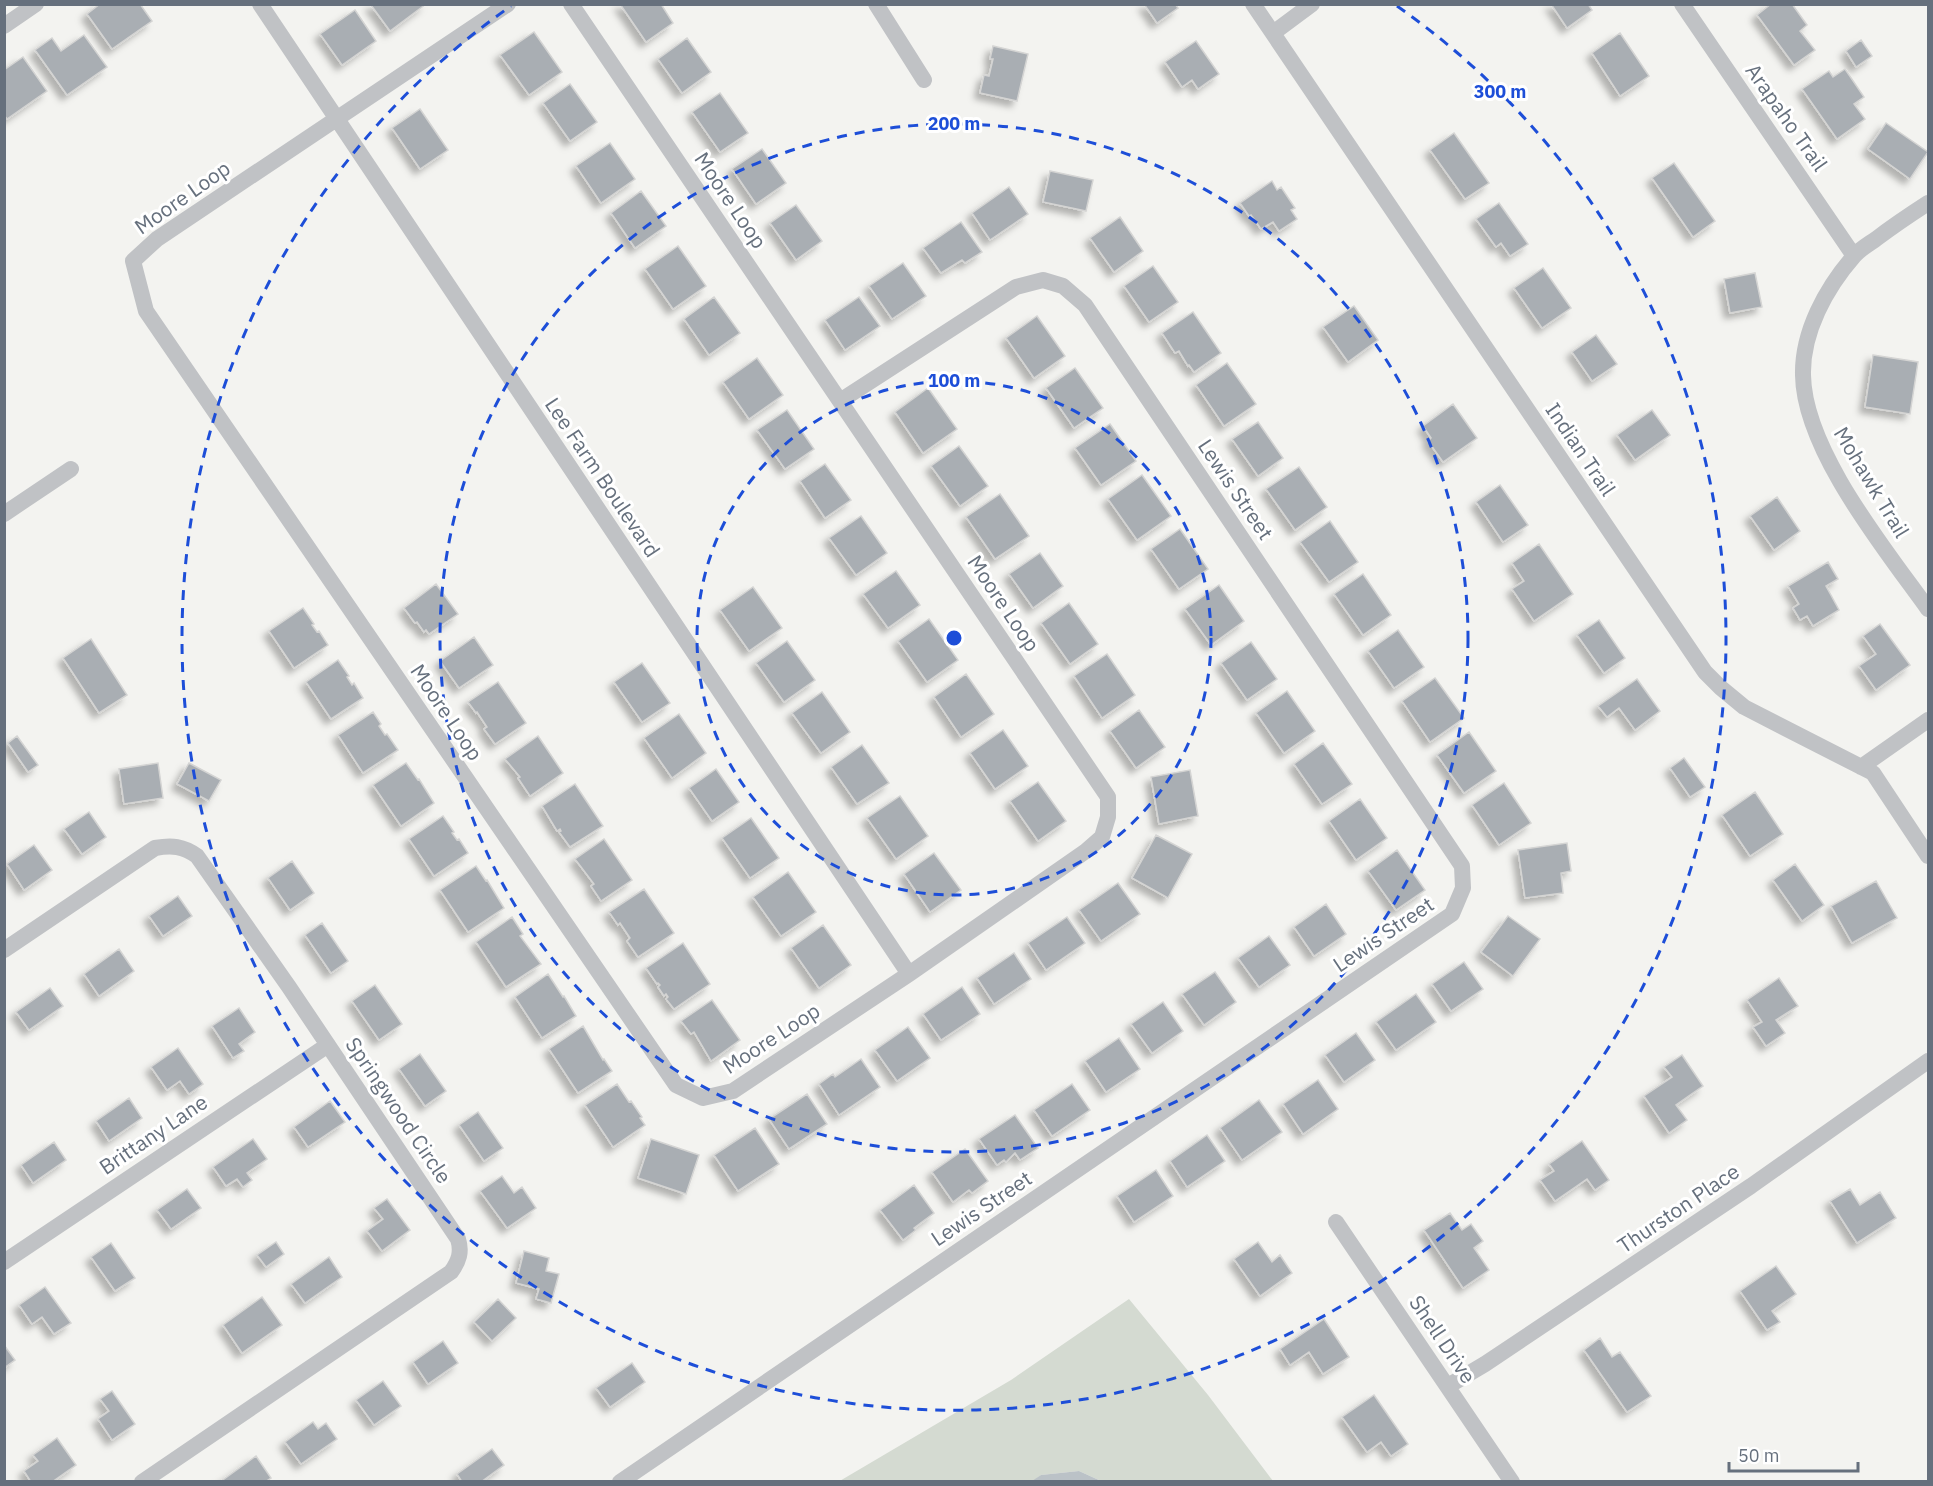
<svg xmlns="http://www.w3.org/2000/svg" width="1933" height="1486" font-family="'IBM Plex Sans',sans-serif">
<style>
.green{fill:#d4dad1}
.water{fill:#bbc2c7}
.building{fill:#a9aeb3;stroke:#d4d4d3;stroke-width:1.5;filter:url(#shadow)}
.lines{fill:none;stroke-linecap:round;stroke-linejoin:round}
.minor{stroke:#c0c2c5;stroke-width:16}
.ring{fill:none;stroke:#1d4ed8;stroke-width:3;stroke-dasharray:10 8}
.labels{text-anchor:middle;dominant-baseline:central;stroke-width:6;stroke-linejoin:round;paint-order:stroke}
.street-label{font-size:21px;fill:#66707d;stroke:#fff}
.centre{fill:#1d4ed8;stroke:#fff;stroke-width:3}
.ring-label{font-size:18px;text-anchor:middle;font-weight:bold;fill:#1d4ed8;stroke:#fff;stroke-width:6;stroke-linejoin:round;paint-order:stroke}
</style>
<defs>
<filter id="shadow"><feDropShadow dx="-5.5" dy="5.5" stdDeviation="3" flood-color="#0004"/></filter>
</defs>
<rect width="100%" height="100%" fill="#f3f3f0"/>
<path class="green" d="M1129,1299l79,96 65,86h-172l-22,-10 -38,4 -9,7h-194l173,-102z"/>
<path class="water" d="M1079,1471l22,10h-69l9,-6z"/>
<path class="building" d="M100,4h40l12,17 -40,28 -25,-35z
M426,4l-36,27 -19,-26 1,-1z
M620,4h41l12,19 -27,19z
M1144,4h31l3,4 -21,15z
M1551,4h37l4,6 -25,18z
M1771,4h21l15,21 -7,6 15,19 -21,15 -37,-50z
M355,10l21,31 -34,24 -22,-31z
M534,32l28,40 -33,23 -29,-40z
M1620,33l29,43 -29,20 -28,-43z
M84,35l23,32 -40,28 -32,-45 17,-12 9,13z
M687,38l24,34 -29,21 -24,-34z
M1861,40l11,16 -16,11 -10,-16z
M1196,41l23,33 -21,15 -6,-9 -10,7 -17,-25z
M993,46l35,8 -11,47 -37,-8 4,-18 5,1 4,-17h-3z
M23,57l24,34 -40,28 -3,-4v-45z
M1845,69l19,28 -10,7 11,15 -28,20 -35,-50 27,-18 4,6z
M570,84l27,38 -27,19 -27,-38z
M720,93l28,40 -28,19 -28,-40z
M420,109l28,41 -28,19 -28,-41z
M1886,123l42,29 -18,27 -42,-30z
M1454,133l35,50 -24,16 -35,-49z
M610,143l25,36 -34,24 -25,-37z
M762,149l24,34 -30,21 -24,-35z
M1674,163l41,58 -22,16 -41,-59z
M1050,171l43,9 -7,31 -43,-9z
M1272,181l5,9 4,-3 14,21 -4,2 6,9 -18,12 -6,-9 -12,7 -10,-14 -2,1 -9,-13z
M1009,187l19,27 -38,26 -18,-27z
M641,191l25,35 -31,22 -24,-35z
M1499,203l29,41 -18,12 -9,-13 -5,4 -20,-28z
M796,205l26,36 -26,19 -26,-37z
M1120,217l23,34 -29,21 -24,-34z
M961,222l21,30 -17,11 -3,-3 -21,13 -18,-25z
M678,246l28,40 -33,23 -28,-40z
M903,263l23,33 -34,23 -23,-33z
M1153,266l25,36 -29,20 -25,-36z
M1543,268l28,40 -29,20 -28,-40z
M1755,273l7,34 -32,6 -6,-34z
M714,297l26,36 -31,22 -25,-36z
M859,297l21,29 -35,24 -20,-30z
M1354,306l24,34 -30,22 -25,-35z
M1193,312l28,41 -27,19 -5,-7 -1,1 -9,-15 -4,2 -13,-20z
M1037,316l28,40 -31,22 -28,-40z
M1596,335l21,29 -25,17 -20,-29z
M1873,355l45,7 -8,52 -45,-7z
M757,358l26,37 -34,24 -26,-37z
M1227,363l29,41 -32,22 -28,-41z
M1075,368l28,40 -29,20 -28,-40z
M928,388l29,41 -34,24 -28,-41z
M1453,404l24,34 -34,24 -15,-21 3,-3 -8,-12z
M787,410l27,39 -29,20 -28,-39z
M1652,410l18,25 -35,25 -18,-25z
M1258,422l25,36 -25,18 -26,-37z
M1110,424l26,37 -35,24 -26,-37z
M959,446l29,40 -28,20 -29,-40z
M825,464l26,36 -26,18 -25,-37z
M1299,467l28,40 -32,23 -29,-41z
M1142,475l29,41 -34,24 -29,-41z
M1500,485l28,40 -25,17 -27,-40z
M1000,494l29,42 -34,23 -29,-42z
M1777,497l23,34 -26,19 -24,-34z
M861,516l26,37 -31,22 -27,-37z
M1330,521l28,41 -29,20 -29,-40z
M1180,529l28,40 -29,20 -28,-40z
M1539,544l34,50 -39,27 -22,-32 12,-8 -12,-18z
M1040,553l23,33 -30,22 -24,-34z
M1828,562l10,17 -12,7 13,24 -26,16 -6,-10 -7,4 -7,-12 6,-4 -11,-18z
M896,571l24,34 -32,23 -25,-34z
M1363,574l28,41 -28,20 -29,-41z
M436,584l22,30 -29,20 -3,-4 -2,2 -7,-10 -2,1 -11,-15z
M1219,585l25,36 -33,24 -26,-36z
M753,587l29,41 -33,23 -29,-41z
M1069,603l29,41 -28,20 -29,-41z
M303,608l11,16 -2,1 5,7 2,-1 9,14 -34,23 -25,-37z
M929,619l29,41 -31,22 -29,-41z
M1599,620l26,38 -21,15 -27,-38z
M1880,624l30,41 -34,25 -17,-24 17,-12 -13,-18z
M1398,630l26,37 -30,21 -26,-37z
M474,637l19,28 -34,23 -19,-27z
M91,639l36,56 -28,18 -36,-55z
M787,641l28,39 -31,22 -28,-39z
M1251,642l26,37 -30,21 -26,-37z
M1107,654l28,41 -33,23 -28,-42z
M338,660l11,16 -2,1 5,8 2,-2 9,15 -32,21 -25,-37z
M642,663l28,40 -28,19 -28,-40z
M966,674l28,40 -33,23 -27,-40z
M1435,678l29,40 -34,24 -28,-41z
M1637,679l23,32 -25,19 -16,-22 -12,9 -9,-11z
M498,682l28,41 -31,21 -11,-15 3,-2 -10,-15 -1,1 -8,-11z
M1287,691l28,40 -31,22 -28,-40z
M822,692l28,40 -29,21 -29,-40z
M1139,710l26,37 -29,21 -26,-37z
M373,712l8,12 -2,2 6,9 2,-1 11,16 -35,23 -25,-38z
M679,714l27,39 -34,25 -28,-40z
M1003,730l25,36 -33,23 -25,-36z
M1469,732l27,39 -32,22 -27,-38z
M17,736l21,29 -10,7 -20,-29z
M538,736l25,37 -33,23 -12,-18 2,-1 -15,-18z
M1323,743l29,41 -30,20 -28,-40z
M862,745l27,38 -32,21 -26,-37z
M1684,758l21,29 -15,10 -20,-29z
M158,763l5,35 -39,6 -5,-35z
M189,763l32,17 -12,21 -32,-17z
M406,763l12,17 1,-1 15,24 -33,23 -28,-41z
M716,769l23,33 -27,19 -23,-33z
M1190,770l8,46 -39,8 -8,-47z
M1038,782l28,39 -28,20 -28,-40z
M1504,783l27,40 -32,22 -27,-40z
M575,784l28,42 -33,21 -11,-15 2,-1 -1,-2 -3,2 -15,-25z
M1755,792l28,42 -33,22 -28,-41z
M900,796l28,40 -32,23 -29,-41z
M1360,799l27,39 -31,22 -27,-39z
M89,812l17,25 -24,17 -18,-25z
M443,816l11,16 -2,1 5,7 2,-1 9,14 -34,23 -25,-37z
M751,818l28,40 -29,20 -28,-40z
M1156,835l36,19 -24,44 -36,-20z
M604,839l28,41 -31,21 -10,-15 3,-2 -19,-25z
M1567,843l4,28 -10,2 2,20 -38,5 -7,-48z
M34,845l18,25 -28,20 -17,-26z
M1397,850l28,40 -29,20 -28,-39z
M934,853l27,37 -31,22 -26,-38z
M292,861l22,32 -24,17 -22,-32z
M1795,864l29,41 -22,16 -29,-41z
M476,866l10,15 1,-1 17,28 -36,24 -28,-42z
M788,872l28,40 -35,24 -28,-39z
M1876,881l21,37 -45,25 -21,-37z
M1118,883l22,31 -39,27 -22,-31z
M644,889l30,44 -36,24 -11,-16 3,-3 -10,-15 -2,2 -9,-13z
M178,896l14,20 -29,20 -14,-20z
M1326,904l20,30 -32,22 -20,-29z
M1508,916l32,23 -27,37 -32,-24z
M512,917l11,17 -3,2 21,28 -35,23 -30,-45z
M1067,917l18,26 -39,27 -18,-27z
M322,923l26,38 -17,12 -26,-38z
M823,925l28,40 -32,23 -28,-40z
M1269,936l21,29 -31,22 -21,-29z
M683,943l27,41 -36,25 -8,-10 2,-2 -2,-3 -2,2 -6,-9 2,-2 -2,-2 -1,1 -11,-16z
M119,949l15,22 -35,25 -15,-22z
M1014,953l17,26 -37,25 -17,-26z
M1464,962l19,27 -32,22 -19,-27z
M1215,972l21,30 -32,23 -22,-31z
M548,974l15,23 1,-1 12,20 -34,22 -27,-41z
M1779,978l19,28 -22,14 9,13 -19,13 -13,-19 9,-5 -15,-22z
M375,985l27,39 -23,16 -27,-39z
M962,987l18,27 -39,26 -18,-26z
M50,988l13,18 -34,24 -13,-18z
M1416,994l20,28 -40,28 -20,-28z
M712,1000l28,40 -29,21 -17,-29 -3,2 -10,-13z
M1163,1002l20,29 -31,22 -21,-29z
M239,1008l16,24 -16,12 5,7 -11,7 -21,-32z
M583,1026l20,34 1,-1 8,12 -34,22 -29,-44z
M908,1027l22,31 -33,23 -22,-31z
M1356,1033l19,27 -31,22 -19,-27z
M1119,1038l21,31 -34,23 -21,-31z
M178,1048l25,36 -14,10 -9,-13 -13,9 -16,-23z
M420,1054l26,37 -21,15 -26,-37z
M1682,1055l21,31 -27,19 11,15 -18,13 -25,-37 28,-19 -8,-10z
M861,1059l19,28 -41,28 -20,-31 14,-10 2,3z
M1318,1080l20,29 -35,25 -20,-30z
M617,1084l12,18 2,-1 11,16 -2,1 5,7 -32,22 -28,-42z
M1072,1084l18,26 -38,26 -18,-26z
M807,1094l20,30 -38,25 -20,-30z
M129,1098l13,20 -33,23 -13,-20z
M1259,1100l23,32 -40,28 -22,-32z
M330,1101l15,21 -37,25 -14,-20z
M478,1112l25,36 -19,13 -25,-36z
M1015,1115l23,33 -18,12 -5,-7 -9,9 -2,-2 -7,5 -18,-26z
M755,1128l24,36 -41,27 -24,-36z
M1207,1135l18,26 -38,26 -17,-26z
M253,1139l14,20 -20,14 5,7 -9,7 -6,-8 -11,7 -13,-19z
M651,1139l48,16 -13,39 -48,-16z
M1582,1141l27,39 -14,10 -8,-11 -32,22 -15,-21 14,-9 -5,-7z
M54,1142l12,18 -33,23 -12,-18z
M965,1149l23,32 -16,12 -3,-3 -16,12 -21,-30z
M1156,1170l17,26 -39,26 -17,-26z
M502,1176l12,17 8,-6 14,21 -29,20 -27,-37z
M914,1185l20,28 -20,15 2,2 -13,10 -23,-30z
M187,1189l14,19 -30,21 -14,-19z
M1850,1189l10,16 20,-13 16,26 -39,25 -27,-42z
M387,1199l23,31 -28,21 -15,-20 16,-12 -9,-11z
M1450,1213l12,17 9,-6 12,17 -9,7 15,22 -26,18 -39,-58z
M276,1242l8,12 -18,13 -9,-12z
M1258,1242l14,20 8,-7 12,18 -32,23 -26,-37z
M111,1243l24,35 -20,13 -24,-34z
M524,1251l25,7 -3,13 13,3 -8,29 -15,-4 3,-10 -23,-6z
M329,1257l13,20 -37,26 -14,-19z
M1776,1266l20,28 -24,17 8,11 -13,8 -27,-39z
M45,1287l26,36 -17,11 -12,-17 -10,7 -13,-19z
M262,1297l20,28 -40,28 -19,-28z
M498,1299l18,19 -24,23 -18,-19z
M1324,1319l25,38 -26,17 -14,-22 -19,13 -10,-16z
M1600,1338l12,19 8,-5 31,44 -24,16 -43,-62z
M443,1341l15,22 -30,21 -15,-22z
M4,1345l11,15 -11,8z
M632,1363l13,19 -35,25 -14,-19z
M383,1381l18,25 -27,19 -18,-25z
M112,1391l23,33 -23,16 -14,-21 11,-8 -9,-12z
M1374,1395l34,49 -17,12 -10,-14 -14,10 -25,-35z
M313,1422l5,7 8,-6 11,16 -36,25 -16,-22z
M57,1438l19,27 -24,17h-21l-7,-11 14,-10 -5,-6z
M492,1449l12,16 -23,17h-19l-5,-8z
M256,1456l15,22 -6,4h-45z"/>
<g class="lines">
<path class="minor" d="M260,4l649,970
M508,4l-351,235 -24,22 13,50 530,774 27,13 30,-7 176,-117 177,-123 16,-14 6,-20v-20l-537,-793
M876,4l48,76
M1253,4l452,668 16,16 23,19 129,66 55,83
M1682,4l172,252
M4,26l32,-22
M1273,33l39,-29
M1928,203c-17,11 -35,23 -52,36 -7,5 -16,10 -22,17 -28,32 -52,76 -51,119 1,75 82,174 125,234
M4,514l67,-45
M1861,767l67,-47
M4,950l151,-102c17,-3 28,-2 42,8l92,131 169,252c4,13 1,22 -7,33l-309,210
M1336,1222l176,260
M4,1262l324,-217
M1448,1386l37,-22 266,-178 177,-125
M620,1482l832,-568 11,-26 -1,-22 -377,-561 -22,-19 -20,-6 -27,7 -176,114"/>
</g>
<g class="ring">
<circle cx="954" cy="638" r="257"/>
<circle cx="954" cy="638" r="514"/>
<path d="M1397 6A772 772 0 1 1 511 6"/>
</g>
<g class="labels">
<g class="street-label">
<text transform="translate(1787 117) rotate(55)">Arapaho Trail</text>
<text transform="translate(182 197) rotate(-35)">Moore Loop</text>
<text transform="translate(731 200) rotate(56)">Moore Loop</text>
<text transform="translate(1581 449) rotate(56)">Indian Trail</text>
<text transform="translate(603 477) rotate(56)">Lee Farm Boulevard</text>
<text transform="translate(1872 482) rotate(59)">Mohawk Trail</text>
<text transform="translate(1236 489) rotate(56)">Lewis Street</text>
<text transform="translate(1004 603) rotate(56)">Moore Loop</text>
<text transform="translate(447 712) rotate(56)">Moore Loop</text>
<text transform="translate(1383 934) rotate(-34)">Lewis Street</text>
<text transform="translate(771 1038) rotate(-33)">Moore Loop</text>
<text transform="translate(399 1110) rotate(56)">Springwood Circle</text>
<text transform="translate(153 1134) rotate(-34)">Brittany Lane</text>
<text transform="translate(981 1208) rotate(-34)">Lewis Street</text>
<text transform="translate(1678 1208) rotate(-34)">Thurston Place</text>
<text transform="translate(1443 1339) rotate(56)">Shell Drive</text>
</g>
</g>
<circle cx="954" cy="638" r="9" class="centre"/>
<g class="ring-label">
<text x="1500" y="98">300 m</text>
<text x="954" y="130">200 m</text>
<text x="954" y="387">100 m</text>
</g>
<rect width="1933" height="1486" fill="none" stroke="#66707d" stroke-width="12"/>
<path d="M1729 1462v9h129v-9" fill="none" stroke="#66707d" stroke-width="3"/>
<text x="1738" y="1462" font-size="18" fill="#66707d" stroke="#ffffff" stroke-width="4.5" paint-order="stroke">50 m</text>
</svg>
